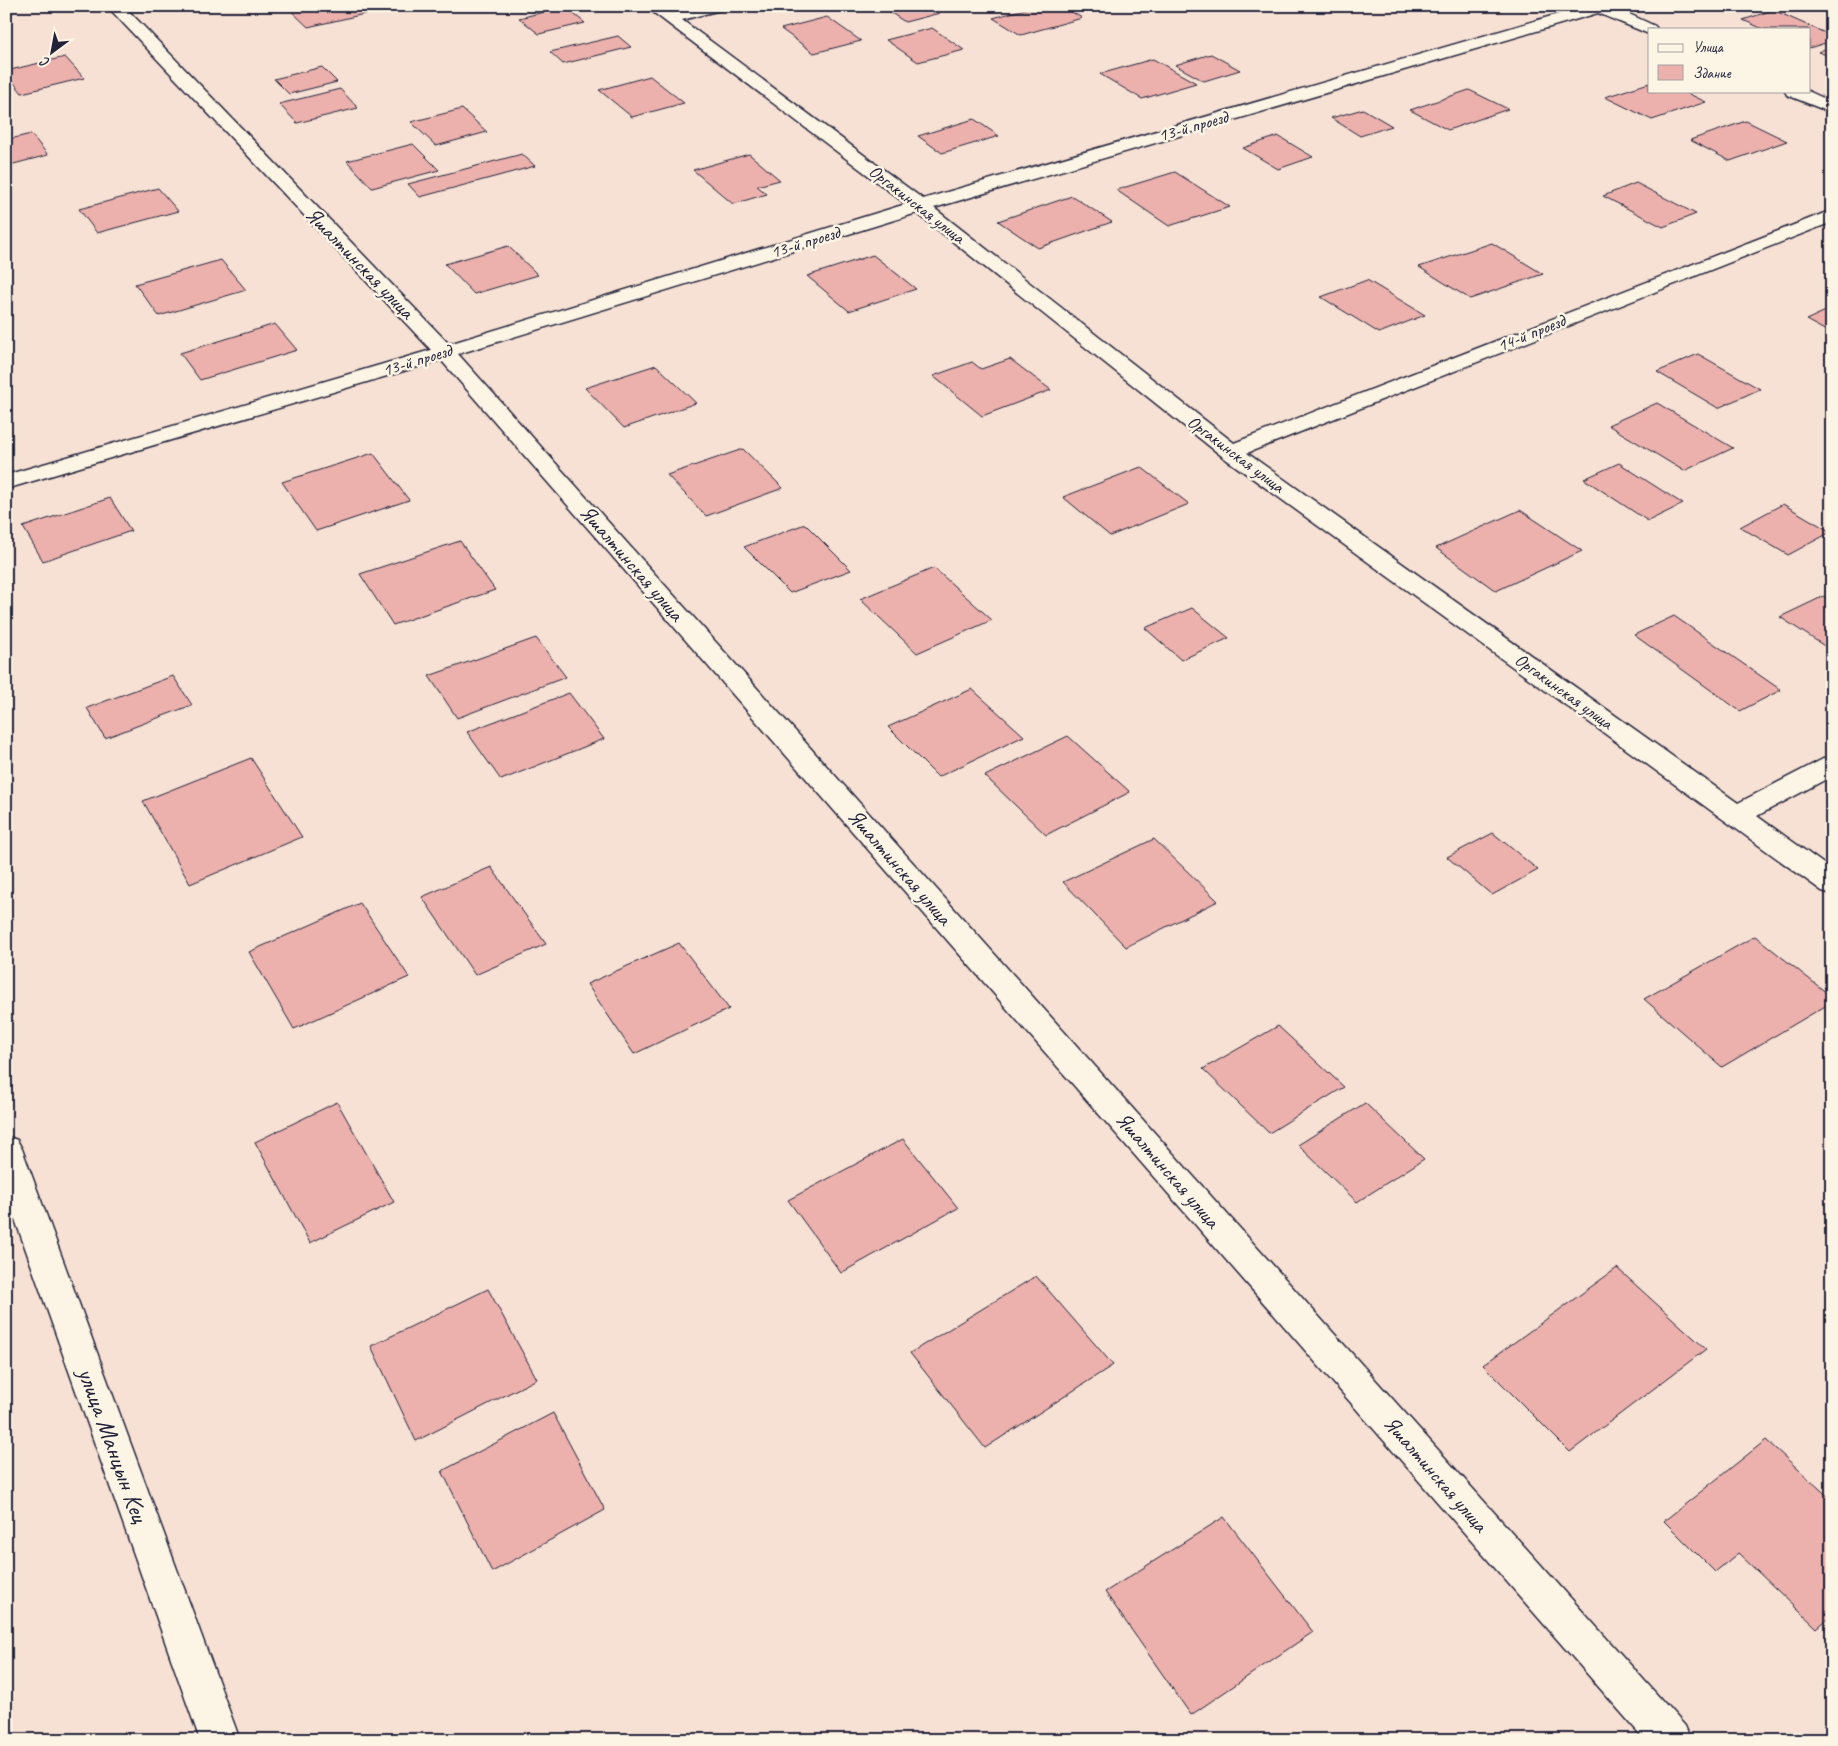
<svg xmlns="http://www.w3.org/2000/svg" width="1838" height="1746" font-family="Caveat,sans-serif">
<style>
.building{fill:#ecb1ad;stroke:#22223b}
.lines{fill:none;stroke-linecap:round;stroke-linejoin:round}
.minor-casing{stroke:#22223b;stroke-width:3}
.minor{fill:#fcf5e5;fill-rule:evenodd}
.labels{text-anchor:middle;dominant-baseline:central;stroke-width:5;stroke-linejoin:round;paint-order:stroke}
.far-street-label{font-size:18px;fill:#22223b;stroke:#fcf5e5}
.street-label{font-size:21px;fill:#22223b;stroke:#fcf5e5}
.near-street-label{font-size:25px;fill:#22223b;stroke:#fcf5e5}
</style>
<rect width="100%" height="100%" fill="#f7e1d4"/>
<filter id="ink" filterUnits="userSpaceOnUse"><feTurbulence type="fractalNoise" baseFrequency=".02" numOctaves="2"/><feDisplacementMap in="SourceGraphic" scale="10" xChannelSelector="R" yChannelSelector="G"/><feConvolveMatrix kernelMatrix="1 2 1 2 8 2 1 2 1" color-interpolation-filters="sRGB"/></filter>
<g filter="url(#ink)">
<path class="building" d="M286,6h76l7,7 -61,14z
M930,6l10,7 -35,9 -23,-15z
M1036,6h26l20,12 -61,17 -28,-17z
M565,7l20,16 -46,11 -20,-16z
M1773,10l59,26v5l-23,7v-19h-46l-20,-9z
M827,17l34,24 -47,12 -33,-24z
M932,28l32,22 -46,12 -32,-22z
M618,36l13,11 -68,17 -13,-12z
M1832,46v11l-14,-5z
M1211,54l29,16 -36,11 -29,-16z
M65,57l19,21 -62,15 -16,-20v-2z
M1153,59l43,24 -54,16 -42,-25z
M322,67l15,15 -48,12 -15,-15z
M650,76l34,27 -52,14 -33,-27z
M1649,83v8h34l23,11 -54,18 -47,-23z
M340,89l18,19 -61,15 -18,-19z
M1469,90l39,19 -60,21 -38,-20z
M462,109l25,23 -51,14 -25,-24z
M1363,109l29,17 -32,10 -29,-18z
M974,119l25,17 -57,17 -24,-17z
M1746,121l41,20 -57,20 -40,-21z
M31,134l17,21 -42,11v-26z
M1278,136l35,21 -35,12 -35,-21z
M413,144l26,26 -67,18 -25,-27z
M522,154l13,12 -115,31 -12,-13z
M749,154l31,26 -23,6 10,8 -34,10 -40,-34z
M1175,172l55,35 -61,19 -53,-36z
M1636,183l60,31 -33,13 -60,-31z
M158,188l20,23 -81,22 -18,-24z
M1072,196l40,26 -74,26 -40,-27z
M1492,243l51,31 -73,25 -51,-32z
M508,246l30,29 -64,19 -29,-30z
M873,255l43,34 -67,22 -42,-35z
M221,260l25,30 -87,26 -24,-32z
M1367,280l58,35 -46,18 -58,-36z
M1832,308v26l-26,-14z
M275,324l22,26 -97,30 -20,-27z
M1698,354l62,35 -42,19 -61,-36z
M1010,359l41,31 -69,26 -49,-40 39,-14 9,7z
M656,365l40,38 -72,25 -39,-40z
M1657,403l76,45 -49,23 -76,-46z
M743,449l40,39 -77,28 -39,-41z
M373,453l36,47 -93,31 -34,-49z
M1619,463l64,41 -35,17 -64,-42z
M1141,467l48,37 -79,32 -47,-39z
M110,498l21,33 -88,30 -20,-34z
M1783,504l48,28 -43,23 -48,-28z
M1520,510l62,41 -86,40 -60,-43z
M805,524l46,46 -61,23 -46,-46z
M460,541l35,49 -102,35 -33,-51z
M934,568l58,52 -75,33 -57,-54z
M1824,596l8,5v50l-52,-34z
M1192,608l37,30 -48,22 -36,-32z
M1674,616l107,74 -41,21 -106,-76z
M536,638l30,39 -109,41 -28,-42z
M173,676l19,29 -87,33 -18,-30z
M972,689l52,47 -86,41 -50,-50z
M569,693l35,46 -103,41 -34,-48z
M1068,736l62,56 -84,43 -61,-59z
M251,758l51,79 -112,47 -47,-83z
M1493,833l45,37 -46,25 -45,-38z
M1154,839l64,62 -92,46 -63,-65z
M491,867l55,77 -71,31 -53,-78z
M360,903l49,74 -115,52 -45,-77z
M1755,936l77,61v5l-110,65 -78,-68z
M679,943l50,66 -95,45 -47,-70z
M1278,1026l66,61 -75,46 -66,-64z
M337,1102l57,100 -84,41 -55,-101z
M1365,1103l59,56 -67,43 -59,-57z
M903,1139l55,69 -117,65 -53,-73z
M1617,1268l89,81 -136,103 -87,-87z
M1036,1276l77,89 -128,83 -75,-95z
M488,1289l49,90 -121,62 -45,-95z
M553,1413l52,97 -113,62 -50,-101z
M1766,1440l66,60v115l-15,13 -79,-75 -23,19 -51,-51z
M1224,1517l89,115 -122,83 -86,-123z"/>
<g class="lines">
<g class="minor-casing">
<path id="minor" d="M107,6h17l325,338 457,-140 -261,-198h18l9,7 27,-7h28l-3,3 -42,11 241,179 663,-193h26l43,20 2,3h-8v5l-51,-21 -664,195 300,235 598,-233v12l-585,231 491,350 85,-44 9,-3v20l-75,40 75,54v24l-10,-3 -599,-434 -306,-244 -459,141 1227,1372 6,14h-46l-1204,-1380 -435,129v-14l425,-125z
M1785,91h23l24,11v11l-45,-18z
M6,1136l11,4 5,9 218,591h-40l-194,-546z"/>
</g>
<use href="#minor" class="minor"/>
</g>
</g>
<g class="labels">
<g class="far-street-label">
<text transform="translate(1193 126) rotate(-16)">13-й проезд</text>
<text transform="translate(917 204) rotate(38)">Оргакинская улица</text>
<text transform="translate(805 242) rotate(-17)">13-й проезд</text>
<text transform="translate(1531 333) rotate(-22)">14-й проезд</text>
<text transform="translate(417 360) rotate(-17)">13-й проезд</text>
<text transform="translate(1236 454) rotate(37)">Оргакинская улица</text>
<text transform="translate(1564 691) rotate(36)">Оргакинская улица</text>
</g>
<g class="street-label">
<text transform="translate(360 263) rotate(46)">Яшалтинская улица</text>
<text transform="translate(632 563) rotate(49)">Яшалтинская улица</text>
<text transform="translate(900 867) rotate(49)">Яшалтинская улица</text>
<text transform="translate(1168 1170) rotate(49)">Яшалтинская улица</text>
<text transform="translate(1436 1474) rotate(49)">Яшалтинская улица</text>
</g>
<g class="near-street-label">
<text transform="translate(113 1445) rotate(70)">улица Манцын Кец</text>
</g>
</g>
<rect width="1838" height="1746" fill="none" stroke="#fcf5e5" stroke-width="25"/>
<rect x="12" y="12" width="1813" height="1721" fill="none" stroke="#22223b" stroke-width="2" filter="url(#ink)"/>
<rect x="1648" y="28" width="162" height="65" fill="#fcf5e5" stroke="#a5a1a1"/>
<rect x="1658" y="44" width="25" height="8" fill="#fcf5e5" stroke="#a5a1a1"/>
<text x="1693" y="52" font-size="15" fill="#22223b">Улица</text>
<rect x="1658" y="65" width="25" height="15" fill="#ecb1ad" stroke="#a5a1a1"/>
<text x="1693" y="78" font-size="15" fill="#22223b">Здание</text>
<g transform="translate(52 52) rotate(212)" stroke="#fcf5e5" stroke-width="4" paint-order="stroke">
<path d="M0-4L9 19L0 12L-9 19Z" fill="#22223b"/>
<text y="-8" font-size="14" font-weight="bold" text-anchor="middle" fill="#22223b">С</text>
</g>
</svg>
